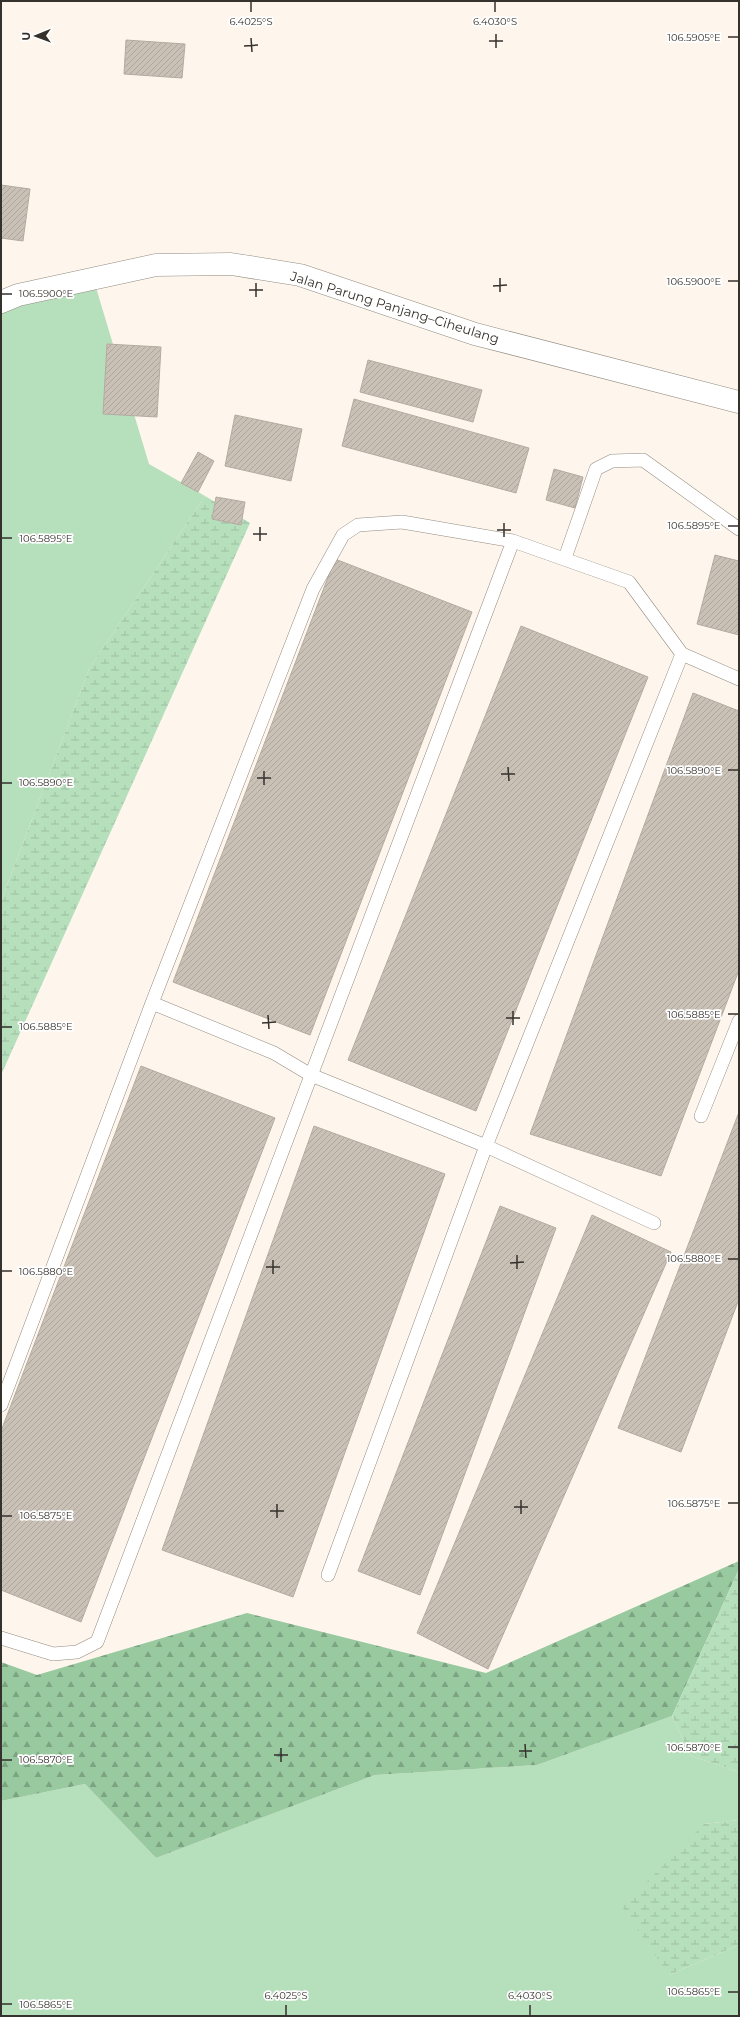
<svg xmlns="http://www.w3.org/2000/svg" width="740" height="2017" font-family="Montserrat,sans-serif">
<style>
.grass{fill:#b6dfbc}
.forest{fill:url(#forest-firs)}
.wetland{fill:url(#wetland-marsh)}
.building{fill:url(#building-hatch);stroke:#b4aba0}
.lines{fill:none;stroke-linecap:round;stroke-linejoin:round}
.service-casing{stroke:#938b80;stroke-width:14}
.tertiary-casing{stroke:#938b80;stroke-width:23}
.service{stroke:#fff;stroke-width:13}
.tertiary{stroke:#fff;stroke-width:22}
.ticks{fill:none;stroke:#35312d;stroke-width:1.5}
.labels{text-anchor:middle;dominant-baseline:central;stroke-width:3.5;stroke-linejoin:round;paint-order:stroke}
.street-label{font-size:13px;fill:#35312d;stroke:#fff}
.ticks-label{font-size:10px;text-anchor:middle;fill:#35312d;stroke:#fff;stroke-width:3.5;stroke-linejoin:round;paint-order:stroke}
</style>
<defs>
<pattern id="forest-firs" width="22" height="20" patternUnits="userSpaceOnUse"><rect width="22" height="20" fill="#98c99f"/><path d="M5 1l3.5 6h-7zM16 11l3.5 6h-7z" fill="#7da482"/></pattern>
<pattern id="wetland-marsh" width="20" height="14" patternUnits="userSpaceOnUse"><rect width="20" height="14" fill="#b6dfbc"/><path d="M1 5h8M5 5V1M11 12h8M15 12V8" fill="none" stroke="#9dc0a2"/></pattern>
<pattern id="building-hatch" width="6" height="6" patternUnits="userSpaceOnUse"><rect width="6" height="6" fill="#cac1b6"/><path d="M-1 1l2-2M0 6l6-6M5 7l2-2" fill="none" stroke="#aea69d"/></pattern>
</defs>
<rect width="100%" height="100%" fill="#fef6ed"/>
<path class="grass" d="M94,281l55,183 56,32 -116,173 -88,232v-590z
M672,1716l19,40 48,16v48l-35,4 -35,151 70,-30v71h-738v-215l84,-17 71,74 219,-83 162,-10z"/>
<path class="forest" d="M739,1561v8l-67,147 -135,49 -162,10 -219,83 -71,-74 -84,17v-139l36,13 210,-62 239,60z"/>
<path class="wetland" d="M205,496l45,27 -249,552v-174l88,-232z
M739,1569v203l-48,-16 -19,-40z
M739,1820v125l-70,30 -47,-68 82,-83z"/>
<path class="building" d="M126,40l59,4 -3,34 -58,-4z
M1,185l29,4 -7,52 -22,-3z
M107,344l54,3 -4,70 -54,-3z
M368,360l114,30 -9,32 -113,-30z
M354,399l175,49 -13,45 -174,-47z
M235,415l67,14 -11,52 -66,-15z
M198,452l16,9 -16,31 -17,-9z
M554,469l29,8 -8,31 -29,-8z
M216,497l29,5 -4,23 -29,-6z
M715,555l24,6v74l-42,-11z
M335,559l137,53 -162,423 -137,-53z
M521,626l127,51 -172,434 -128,-51z
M693,693l46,18v259l-78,206 -131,-42z
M141,1066l134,52 -194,504 -80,-32v-159z
M739,1112v187l-58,153 -63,-24z
M314,1126l131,48 -152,423 -131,-47z
M500,1206l56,22 -136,367 -62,-24z
M592,1215l79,37 -183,417 -71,-36z"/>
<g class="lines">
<g class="service-casing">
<path id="service" d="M565,558l31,-89 16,-8 31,-1 96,69
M152,1003l122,50 37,22 175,71 168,77
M701,1116l38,-95
M1,1405l151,-402 161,-414 30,-54 15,-10 44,-3 111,19 116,41 53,72 57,25
M328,1575l158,-429 196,-492
M1,1638l52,16 24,-2 20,-10 416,-1101"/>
</g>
<g class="tertiary-casing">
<path id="tertiary" d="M1,302l17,-7 138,-30 75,-1 69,11 175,59 264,68"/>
</g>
<use href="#service" class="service"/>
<use href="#tertiary" class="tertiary"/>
</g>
<path class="ticks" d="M251,2v10M495,2v10M496,34v14M728,37h10M251,38l1,14M489,41h14M244,46l14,-1M500,278v14M728,281h10M256,283v14M493,286l14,-1M249,290h14M2,294h10M504,523v14M728,526h10M260,527v14M497,530h14M253,534h14M2,538h10M508,767l1,14M728,770h10M264,771v14M501,774h14M257,778h14M2,783h10M513,1011v14M728,1014h10M268,1015l1,14M506,1018h14M262,1023l14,-1M2,1027h10M517,1255v14M728,1259h10M273,1260v14M510,1263l14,-1M266,1267h14M2,1271h10M521,1500v14M728,1503h10M277,1504v14M514,1507h14M270,1511h14M2,1516h10M525,1744l1,14M728,1747h10M281,1748v14M519,1751h13M274,1755h14M2,1760h10M728,1992h10M2,2004h10M286,2005v10M530,2005v10"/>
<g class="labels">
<g class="street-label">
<text transform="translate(395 307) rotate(17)">Jalan Parung Panjang–Ciheulang</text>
</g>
</g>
<g class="ticks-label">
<text x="251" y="25">6.4025°S</text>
<text x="495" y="25">6.4030°S</text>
<text x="694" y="41">106.5905°E</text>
<text x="694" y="285">106.5900°E</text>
<text x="46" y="297">106.5900°E</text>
<text x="694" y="529">106.5895°E</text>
<text x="46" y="542">106.5895°E</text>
<text x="694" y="774">106.5890°E</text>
<text x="46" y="786">106.5890°E</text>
<text x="694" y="1018">106.5885°E</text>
<text x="46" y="1030">106.5885°E</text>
<text x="694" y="1262">106.5880°E</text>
<text x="46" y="1275">106.5880°E</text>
<text x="694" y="1507">106.5875°E</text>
<text x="46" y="1519">106.5875°E</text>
<text x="694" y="1751">106.5870°E</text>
<text x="46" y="1763">106.5870°E</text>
<text x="694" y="1995">106.5865°E</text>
<text x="286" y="1999">6.4025°S</text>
<text x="530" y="1999">6.4030°S</text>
<text x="46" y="2008">106.5865°E</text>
</g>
<rect width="740" height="2017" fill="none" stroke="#35312d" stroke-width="4"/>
<g transform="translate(36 36) rotate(269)" stroke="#ffffff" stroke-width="3" paint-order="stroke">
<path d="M0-3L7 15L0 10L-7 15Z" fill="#35312d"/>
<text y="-6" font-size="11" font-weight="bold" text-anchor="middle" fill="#35312d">U</text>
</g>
</svg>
